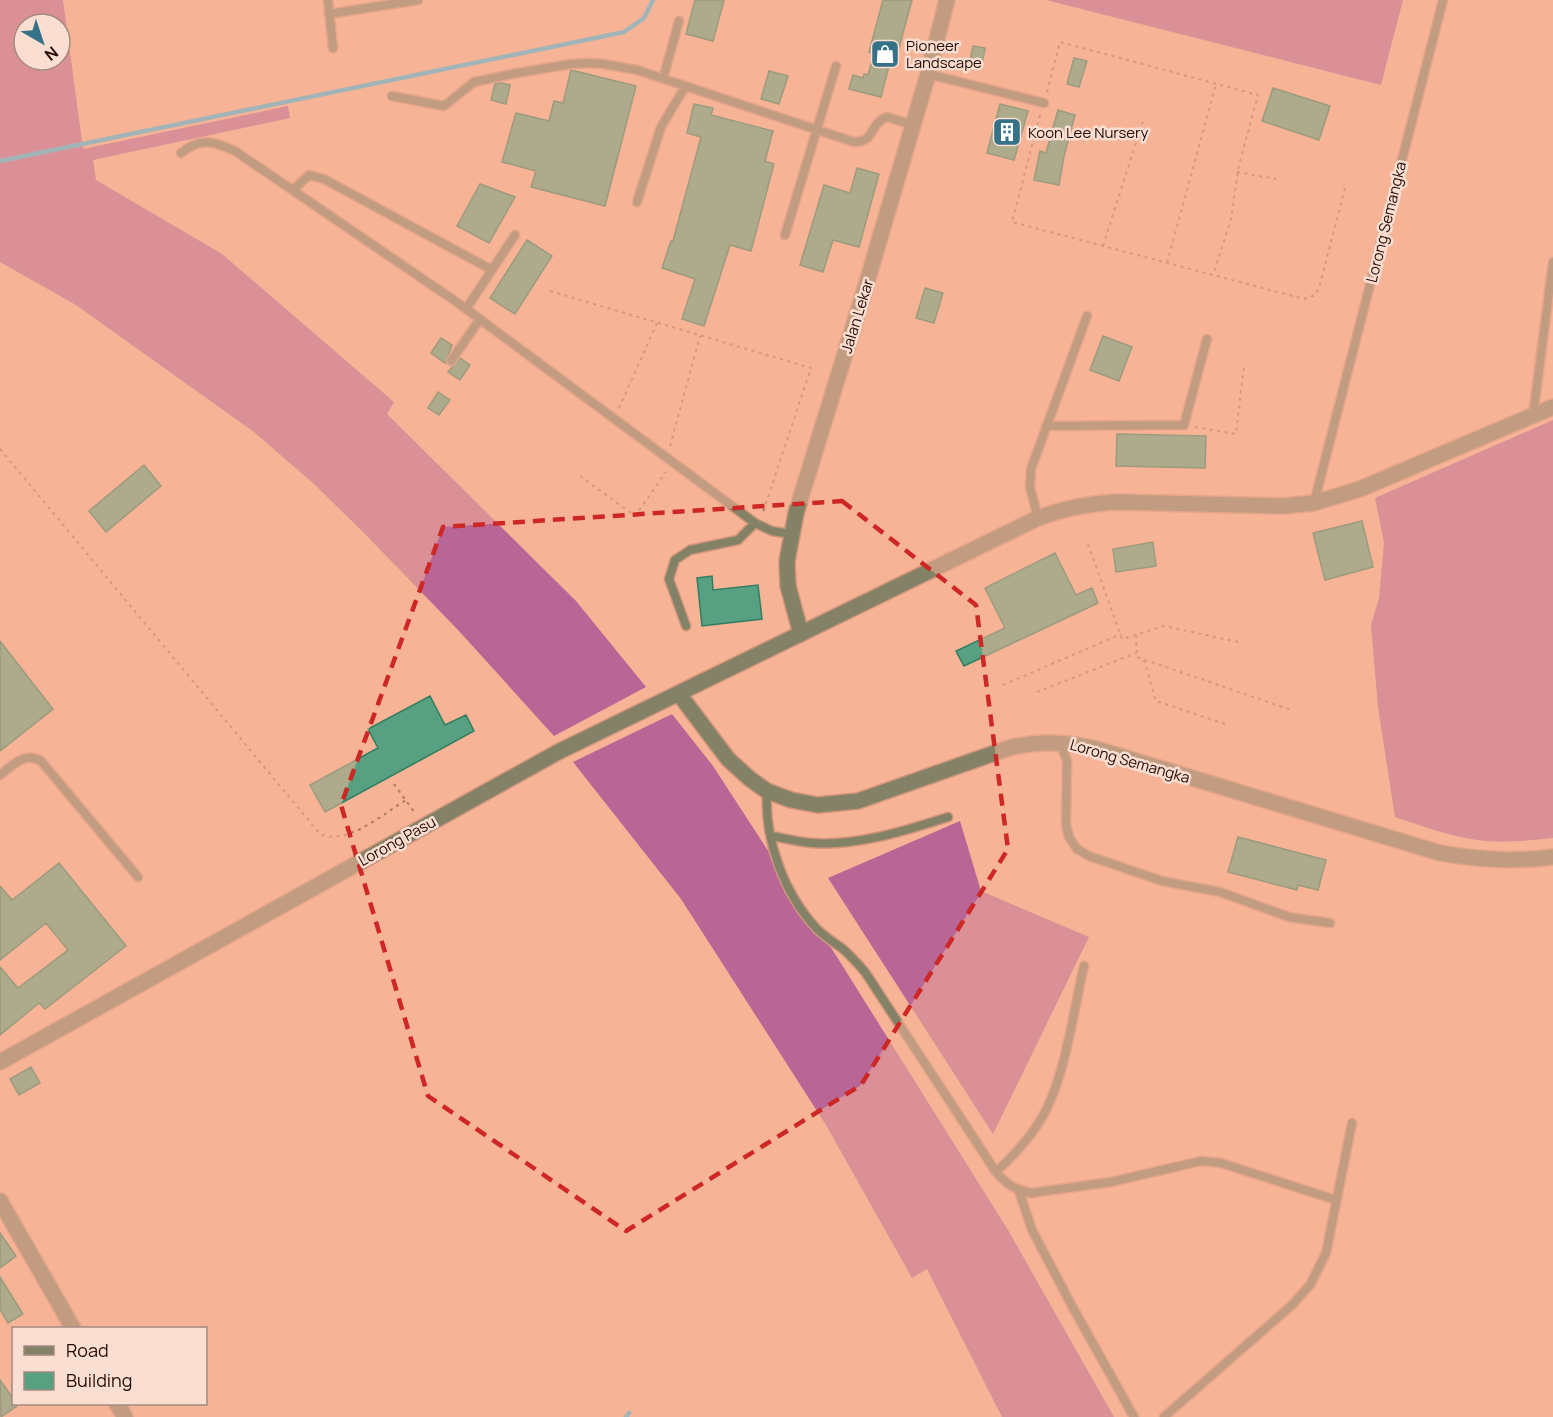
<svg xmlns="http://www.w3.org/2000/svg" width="1553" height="1417" font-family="Manrope,sans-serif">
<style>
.forest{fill:#b96697;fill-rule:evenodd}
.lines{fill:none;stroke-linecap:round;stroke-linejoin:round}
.stream{stroke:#3ab9e3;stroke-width:4.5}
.building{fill:#57a182;stroke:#317d60;stroke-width:1.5}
.service-casing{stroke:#d0957b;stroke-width:11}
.minor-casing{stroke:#d0957b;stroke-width:18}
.path{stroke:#ae7a63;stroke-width:2;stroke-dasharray:3 4.5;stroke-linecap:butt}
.service{stroke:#838266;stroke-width:8}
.minor{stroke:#838266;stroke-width:15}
.marked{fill:none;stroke:#cd2726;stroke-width:4.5;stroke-dasharray:12 8;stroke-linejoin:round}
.labels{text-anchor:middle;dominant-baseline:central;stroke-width:5;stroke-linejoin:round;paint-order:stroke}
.poi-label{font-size:15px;fill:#220b02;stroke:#fbded2;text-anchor:start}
.street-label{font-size:15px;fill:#220b02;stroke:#fbded2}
</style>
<rect width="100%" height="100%" fill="#f6b395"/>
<path class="forest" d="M0,0h63l20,149 205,-43 2,12 -197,42 3,20 126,74 172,148 -7,12 189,187 70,86 -92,49 -95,-105 -96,-99 -49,-48 -60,-52 -178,-127 -76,-43zM24,24h36v36h-36z
M1046,0h357l-22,85z
M1553,420v418c-25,3 -51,5 -76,2 -28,-4 -55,-14 -82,-23l-17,-110 -7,-82 8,-27 5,-55 -9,-45z
M672,714l41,52 124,191 171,273 106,187h-112l-75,-148 -15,9 -86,-153 -145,-226 -108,-137z
M960,821l21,70 108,46 -96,197 -165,-256z"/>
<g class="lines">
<path class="stream" d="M0,161l624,-129 20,-14 9,-18
M626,1417l3,-4"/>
</g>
<path class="building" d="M695,0h29l-11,41 -27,-7z
M883,0h29l-16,59 -5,-1 -10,39 -32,-8 4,-14 10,3 1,-4 4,1 6,-21 -5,-2z
M973,46l12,2 -3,16 -12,-3z
M1074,58l13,3 -8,26 -12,-3z
M571,70l65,16 -31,120 -74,-19 5,-16 -34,-9 14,-49 33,8 5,-20 9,2z
M769,71l19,5 -9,28 -18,-5z
M501,83l9,2 -4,19 -15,-4 4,-16z
M1273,88l57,18 -11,34 -57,-19z
M694,104l19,4 -2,7 62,16 -8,30 9,3 -23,87 -21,-6 -26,81 -22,-7 13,-40 -33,-11 9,-27h2l28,-104 -14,-4z
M1000,104l28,7 -14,49 -27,-7z
M1058,110l17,5 -11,41 -5,29 -25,-5 6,-29 6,2z
M857,168l22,6 -20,73 -26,-7 -10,32 -23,-7 24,-80 26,8z
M480,184l35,13 -26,46 -32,-17z
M527,240l25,16 -37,58 -25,-16z
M925,288l18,5 -9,30 -18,-5z
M1103,336l29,11 -13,34 -29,-11z
M441,338l11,7 -7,18 -14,-10z
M460,358l10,7 -10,15 -12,-8z
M438,392l12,8 -11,15 -11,-7z
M1117,434l89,2 -1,32 -89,-2z
M144,465l17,21 -55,46 -17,-21z
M1362,521l11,46 -48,13 -12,-47z
M1153,542l3,24 -40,6 -3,-23z
M1055,553l21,42 16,-7 6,15 -134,63 -8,-15 49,-23 -20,-40z
M712,576l1,14 45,-5 4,34 -60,7 -5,-48z
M0,641l53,68 -53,42z
M430,696l15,29 21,-10 8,16 -149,81 -15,-27 68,-37 -10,-19z
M1238,837l88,23 -8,30 -20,-5 -1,5 -69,-18z
M59,863l67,83 -81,63 -6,-6 -39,32v-68l18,21 50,-38 -22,-27 -46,37v-74l12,14z
M31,1067l9,16 -21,12 -9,-16z
M0,1233l16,23 -16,12z
M0,1277l23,37 -15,9 -8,-14z
M0,1380l14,20v4l3,2 -16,11z"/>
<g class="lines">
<g class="service-casing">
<path id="service" d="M328,0l5,48
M329,14l89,-14
M928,74l116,29
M663,79l16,-58
M392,96l52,10 30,-24 43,-9 54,-9 18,-1 14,1 34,6 217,72c22,0 15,-19 33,-25l26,8
M181,153c20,-16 32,-12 54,-2l223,152 297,220 17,8 19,3
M293,190l16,-15 15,4 168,91
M637,202l24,-75 24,-40
M785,235l51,-169
M466,309l49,-74
M451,361l29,-42
M1533,416l20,-154
M1046,426l138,-1 23,-86
M1314,503l129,-503
M1038,518l-8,-31 1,-18 56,-153
M686,626l-17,-47 6,-19 15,-10 48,-10 17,-17
M1060,744l7,16 -1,65 3,12 8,12 12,7 73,25 58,11 69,25 41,6
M0,775c12,-9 25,-24 41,-14l97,116
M767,791c-3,48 17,103 50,138 8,8 17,13 26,20 8,7 15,15 22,23l131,200c10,12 19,18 35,21l80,-11 90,-21 20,2 115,37
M771,836c13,2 27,6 41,7 45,3 93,-12 136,-26
M996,1172c20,-19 39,-39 51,-64 19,-39 27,-99 37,-142
M1019,1191l13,39 40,76 62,111
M1164,1417l128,-112 18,-20 16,-32 26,-130"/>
</g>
<g class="minor-casing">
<path id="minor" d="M801,634l-13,-48 -1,-25 9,-48 68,-221 64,-218 19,-74
M679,694l49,65 22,20 17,12 24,9 27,5 40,-4 151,-53c31,-8 60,-6 91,2l340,103c39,7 75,9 113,4
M0,1062l558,-310 480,-234c28,-10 49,-14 78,-16l167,4 31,-3 46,-14 193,-82
M0,1201l73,127
M117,1404l8,13"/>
</g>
<path class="path" d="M1047,92l13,-50 198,53 -19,70 -8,54 -18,56
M1040,115l-28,107 292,77 11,-4 4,-7 27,-104
M1237,172l39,7
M1103,246l40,-125
M1167,263l49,-179
M550,291l261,77 -49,147
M619,408l38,-85
M1195,427l41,7 8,-68
M670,446l30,-110
M0,449l320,385c27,12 63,-20 86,-34
M580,476l55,40 31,-44
M1088,544l34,95 42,-13 79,17
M1136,635l1,22 154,53
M1144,660l12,41 69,23
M1003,685l118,-51
M1037,692l99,-39
M394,784l21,29"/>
<use href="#service" class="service"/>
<use href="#minor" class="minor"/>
</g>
<path d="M0 0H1553V1417H0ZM842,501l134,104 32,244 -147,236 -235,146 -198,-135 -87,-291 102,-278z" fill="#f6b395" fill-opacity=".55" fill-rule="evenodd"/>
<path class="marked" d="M842,501l134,104 32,244 -147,236 -235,146 -198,-135 -87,-291 102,-278z"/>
<defs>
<g id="shop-square" transform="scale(1.5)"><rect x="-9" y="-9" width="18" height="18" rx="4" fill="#357288" stroke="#fbded2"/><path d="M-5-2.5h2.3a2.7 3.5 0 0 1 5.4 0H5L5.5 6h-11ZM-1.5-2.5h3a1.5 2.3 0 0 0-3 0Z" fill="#fff"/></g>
<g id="building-square" transform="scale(1.5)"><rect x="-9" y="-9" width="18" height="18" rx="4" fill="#357288" stroke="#fbded2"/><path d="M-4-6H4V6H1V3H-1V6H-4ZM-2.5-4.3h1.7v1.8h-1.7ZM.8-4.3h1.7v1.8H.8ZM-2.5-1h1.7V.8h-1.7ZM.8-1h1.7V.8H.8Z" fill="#fff"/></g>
</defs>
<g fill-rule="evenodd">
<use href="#shop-square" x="885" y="54"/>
<use href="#building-square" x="1007" y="132"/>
</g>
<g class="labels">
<g class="poi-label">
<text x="906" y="45">Pioneer<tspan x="906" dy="17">Landscape</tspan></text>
<text x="1028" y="132">Koon Lee Nursery</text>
</g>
<g class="street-label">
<text transform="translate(1386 222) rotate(-76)">Lorong Semangka</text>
<text transform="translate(857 316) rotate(-73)">Jalan Lekar</text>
<text transform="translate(1130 761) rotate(16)">Lorong Semangka</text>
<text transform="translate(397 841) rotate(-29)">Lorong Pasu</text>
</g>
</g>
<rect x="12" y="1327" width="195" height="78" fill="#fbded2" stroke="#a48a7f" stroke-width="1.5"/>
<rect x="24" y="1346" width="30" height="9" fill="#838266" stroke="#a48a7f" stroke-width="1.5"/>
<text x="66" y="1357" font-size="18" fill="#220b02">Road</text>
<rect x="24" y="1372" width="30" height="18" fill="#57a182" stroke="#a48a7f" stroke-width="1.5"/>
<text x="66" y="1387" font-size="18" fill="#220b02">Building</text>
<g transform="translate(42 42) rotate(141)"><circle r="28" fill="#fbded2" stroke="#a48a7f" stroke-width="1.5"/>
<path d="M0-4.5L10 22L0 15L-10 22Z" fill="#357288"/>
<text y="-9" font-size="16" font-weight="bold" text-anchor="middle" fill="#220b02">N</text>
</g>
</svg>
